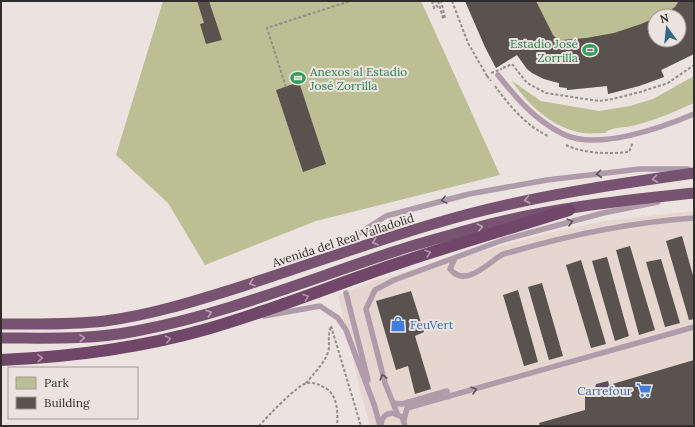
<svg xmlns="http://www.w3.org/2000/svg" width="695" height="427" font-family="Lora,serif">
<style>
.built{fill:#e6d6d0}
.green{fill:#bbbf93;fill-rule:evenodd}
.building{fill:#59524f}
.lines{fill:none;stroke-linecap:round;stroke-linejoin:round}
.path{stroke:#938d8b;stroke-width:2;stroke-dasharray:3 2;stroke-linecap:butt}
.service{stroke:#b09bab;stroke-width:5.5}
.trunk{stroke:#785271;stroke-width:11}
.motorway{stroke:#704768;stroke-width:12}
.path-bridge{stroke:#938d8b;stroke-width:2;stroke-dasharray:3 2;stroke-linecap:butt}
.oneway{stroke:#5d5458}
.oneway2{stroke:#b8a2ae}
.oneway3{stroke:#ae95a4}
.labels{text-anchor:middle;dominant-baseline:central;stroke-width:4;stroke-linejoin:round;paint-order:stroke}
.leisure-label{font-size:12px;fill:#27864d;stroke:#ece3e0;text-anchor:end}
.street-label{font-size:12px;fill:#302d2c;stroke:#ece3e0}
.shop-label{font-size:12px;fill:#366cbe;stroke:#ece3e0;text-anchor:start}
</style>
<rect width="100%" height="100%" fill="#ece3e0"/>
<path class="built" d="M694,211v215h-324l-9,-33 -23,-98 38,-15 165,-45 63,-14z"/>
<path class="green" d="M163,1h258l79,174 -184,46 -111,44 -37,-62 -52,-48z
M465,1h229v53l-32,16 2,7 -25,9 -31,8 -1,-8 -40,4v-2l-8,-1v-4c-19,-3 -32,-12 -42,-28l-21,13 -11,-21zM655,16h24v24h-24z
M694,76v27c-20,9 -41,18 -62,23 -9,2 -22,1 -27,7 -7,0 -15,1 -22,0 -29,-4 -55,-28 -71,-52l29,20 58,10 31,-5 23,-7z"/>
<path class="building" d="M197,1h12l13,39 -16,4 -6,-20 4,-1z
M465,1h71l17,34 3,3 6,2 24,-2 28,-5 27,-9 14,-6v22h24v-24h-19l15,-9 4,-6h15v53l-33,16 3,7 -25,9 -31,8 -1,-8 -40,4v-2l-8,-1v-4l-15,-4 -12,-6 -5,-4 -10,-14 -21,13 -11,-21z
M299,82l27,82 -23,8 -27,-82z
M682,236l12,43v40l-5,1 -23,-79z
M630,246l25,84 -16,5 -23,-85z
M607,257l22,79 -14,5 -23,-80z
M661,259l19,64 -15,4 -19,-65z
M581,260l25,84 -15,4 -25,-83z
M542,283l21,73 -14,4 -21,-73z
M518,290l20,72 -14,4 -21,-71z
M411,291l13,41 -9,4 16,53 -16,5 -7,-28 -12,4 -20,-69z
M694,360v66h-154l-1,-3 46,-13v-16l8,2 3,-12 12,-3 1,4z"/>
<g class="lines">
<path class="path" d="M432,1l2,7 3,-1 -2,-6
M438,1l5,17h2l-4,-17
M452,1l16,42 19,33
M503,68l9,-4 15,19 19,10 53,8 14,-2 27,-7 28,-9 26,-18
M487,76l4,5
M495,86c14,19 30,39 53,50
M286,87l-19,-59 83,-27
M566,145c19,9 43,9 63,7l4,-10
M331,326l30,100
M306,383c8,-10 21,-22 23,-35 0,-8 -1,-14 2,-22
M259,426c8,-9 38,-41 48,-43 8,-1 13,2 20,6 11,8 11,25 10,37"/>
<path class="service" d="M498,75c19,24 37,45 65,59 34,17 98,-6 131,-20
M358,234l28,-18 83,-22 78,-14 93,-11h48
M455,258l-5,11c15,19 37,-5 50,-13 3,-3 7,-3 11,-4 59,-17 122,-30 183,-34
M346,293l22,87
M264,316l56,-10 18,12 8,12 29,77
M393,403l9,1 45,-13 1,6
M374,404l6,22
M397,413l-12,-30 -19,-74 9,-19 19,-10 109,-40 100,-27 55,-11
M404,420l3,-12 287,-81
M381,425c0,-7 5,-12 12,-12l9,4 3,9"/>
<path class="trunk" d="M1,324c34,0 70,1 104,-3 47,-6 93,-21 138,-35 74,-24 147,-51 222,-71 75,-20 152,-31 229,-42
M1,338c46,0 90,2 135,-7 90,-17 174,-52 260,-80 24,-8 48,-14 72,-21 73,-21 151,-29 226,-37"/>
<path class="motorway" d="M1,360c70,-3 139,-12 206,-31 63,-18 124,-43 186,-64 59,-20 118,-37 176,-55"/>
<path class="path-bridge" d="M491,73l11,-4"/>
</g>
<defs><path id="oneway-chevron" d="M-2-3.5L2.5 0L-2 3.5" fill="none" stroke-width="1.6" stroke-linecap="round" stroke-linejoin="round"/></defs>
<g class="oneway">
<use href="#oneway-chevron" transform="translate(599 174) rotate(173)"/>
<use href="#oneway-chevron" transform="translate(444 200) rotate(166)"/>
<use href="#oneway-chevron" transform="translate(570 222) rotate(-15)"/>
<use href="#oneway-chevron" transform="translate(383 377) rotate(-105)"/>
<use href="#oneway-chevron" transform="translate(474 390) rotate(-16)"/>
</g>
<g class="oneway2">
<use href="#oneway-chevron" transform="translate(655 179) rotate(172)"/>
<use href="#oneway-chevron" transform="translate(527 200) rotate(169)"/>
<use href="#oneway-chevron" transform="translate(480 227) rotate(-14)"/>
<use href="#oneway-chevron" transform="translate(375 242) rotate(161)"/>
<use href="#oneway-chevron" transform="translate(252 283) rotate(162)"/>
<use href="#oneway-chevron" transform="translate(209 313) rotate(-17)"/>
<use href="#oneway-chevron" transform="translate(82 338) rotate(-3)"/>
</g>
<g class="oneway3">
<use href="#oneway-chevron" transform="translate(428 253) rotate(-18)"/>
<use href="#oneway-chevron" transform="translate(306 297) rotate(-20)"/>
<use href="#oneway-chevron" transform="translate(168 339) rotate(-13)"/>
<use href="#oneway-chevron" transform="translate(40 358) rotate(-3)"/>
</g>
<defs>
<g id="stadium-bare" transform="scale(1.2)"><path d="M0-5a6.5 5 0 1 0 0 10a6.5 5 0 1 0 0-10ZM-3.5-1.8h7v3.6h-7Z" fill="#2e9e5b" stroke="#ece3e0" stroke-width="2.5" paint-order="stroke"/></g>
<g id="shop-bare" transform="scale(1.2)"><path d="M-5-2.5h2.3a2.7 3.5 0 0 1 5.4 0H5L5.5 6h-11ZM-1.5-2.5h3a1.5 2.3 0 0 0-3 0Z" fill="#3f7fe0" stroke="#ece3e0" stroke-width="2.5" paint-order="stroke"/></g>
<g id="supermarket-bare" transform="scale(1.2)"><path d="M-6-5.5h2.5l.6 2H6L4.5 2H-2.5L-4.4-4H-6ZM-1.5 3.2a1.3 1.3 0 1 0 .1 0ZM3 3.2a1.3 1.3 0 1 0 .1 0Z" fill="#3f7fe0" stroke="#ece3e0" stroke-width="2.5" paint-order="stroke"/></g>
</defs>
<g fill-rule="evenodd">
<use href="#stadium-bare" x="590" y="50"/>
<use href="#stadium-bare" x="298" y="78"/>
<use href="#shop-bare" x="398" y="324"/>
<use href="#supermarket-bare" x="644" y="390"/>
</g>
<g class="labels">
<g class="leisure-label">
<text x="578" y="43">Estadio José<tspan x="578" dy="14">Zorrilla</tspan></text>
<text x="310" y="71" text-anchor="start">Anexos al Estadio<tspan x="310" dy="14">José Zorrilla</tspan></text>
</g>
<g class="street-label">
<text transform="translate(343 240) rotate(-18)">Avenida del Real Valladolid</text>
</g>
<g class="shop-label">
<text x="410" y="324">FeuVert</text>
<text x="632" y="390" text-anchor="end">Carrefour</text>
</g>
</g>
<rect width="695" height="427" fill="none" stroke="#302d2c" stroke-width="4"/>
<rect x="8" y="367" width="130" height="52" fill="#ece3e0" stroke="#a19a98"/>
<rect x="16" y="377" width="20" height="12" fill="#bbbf93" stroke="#a19a98"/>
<text x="44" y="387" font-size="12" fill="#302d2c">Park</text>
<rect x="16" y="397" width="20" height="12" fill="#59524f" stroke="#a19a98"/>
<text x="44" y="407" font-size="12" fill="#302d2c">Building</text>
<g transform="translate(667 28) rotate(345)"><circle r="19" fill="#ece3e0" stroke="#a19a98"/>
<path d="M0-3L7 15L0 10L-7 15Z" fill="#336884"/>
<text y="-6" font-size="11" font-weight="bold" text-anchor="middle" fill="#302d2c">N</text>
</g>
</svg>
